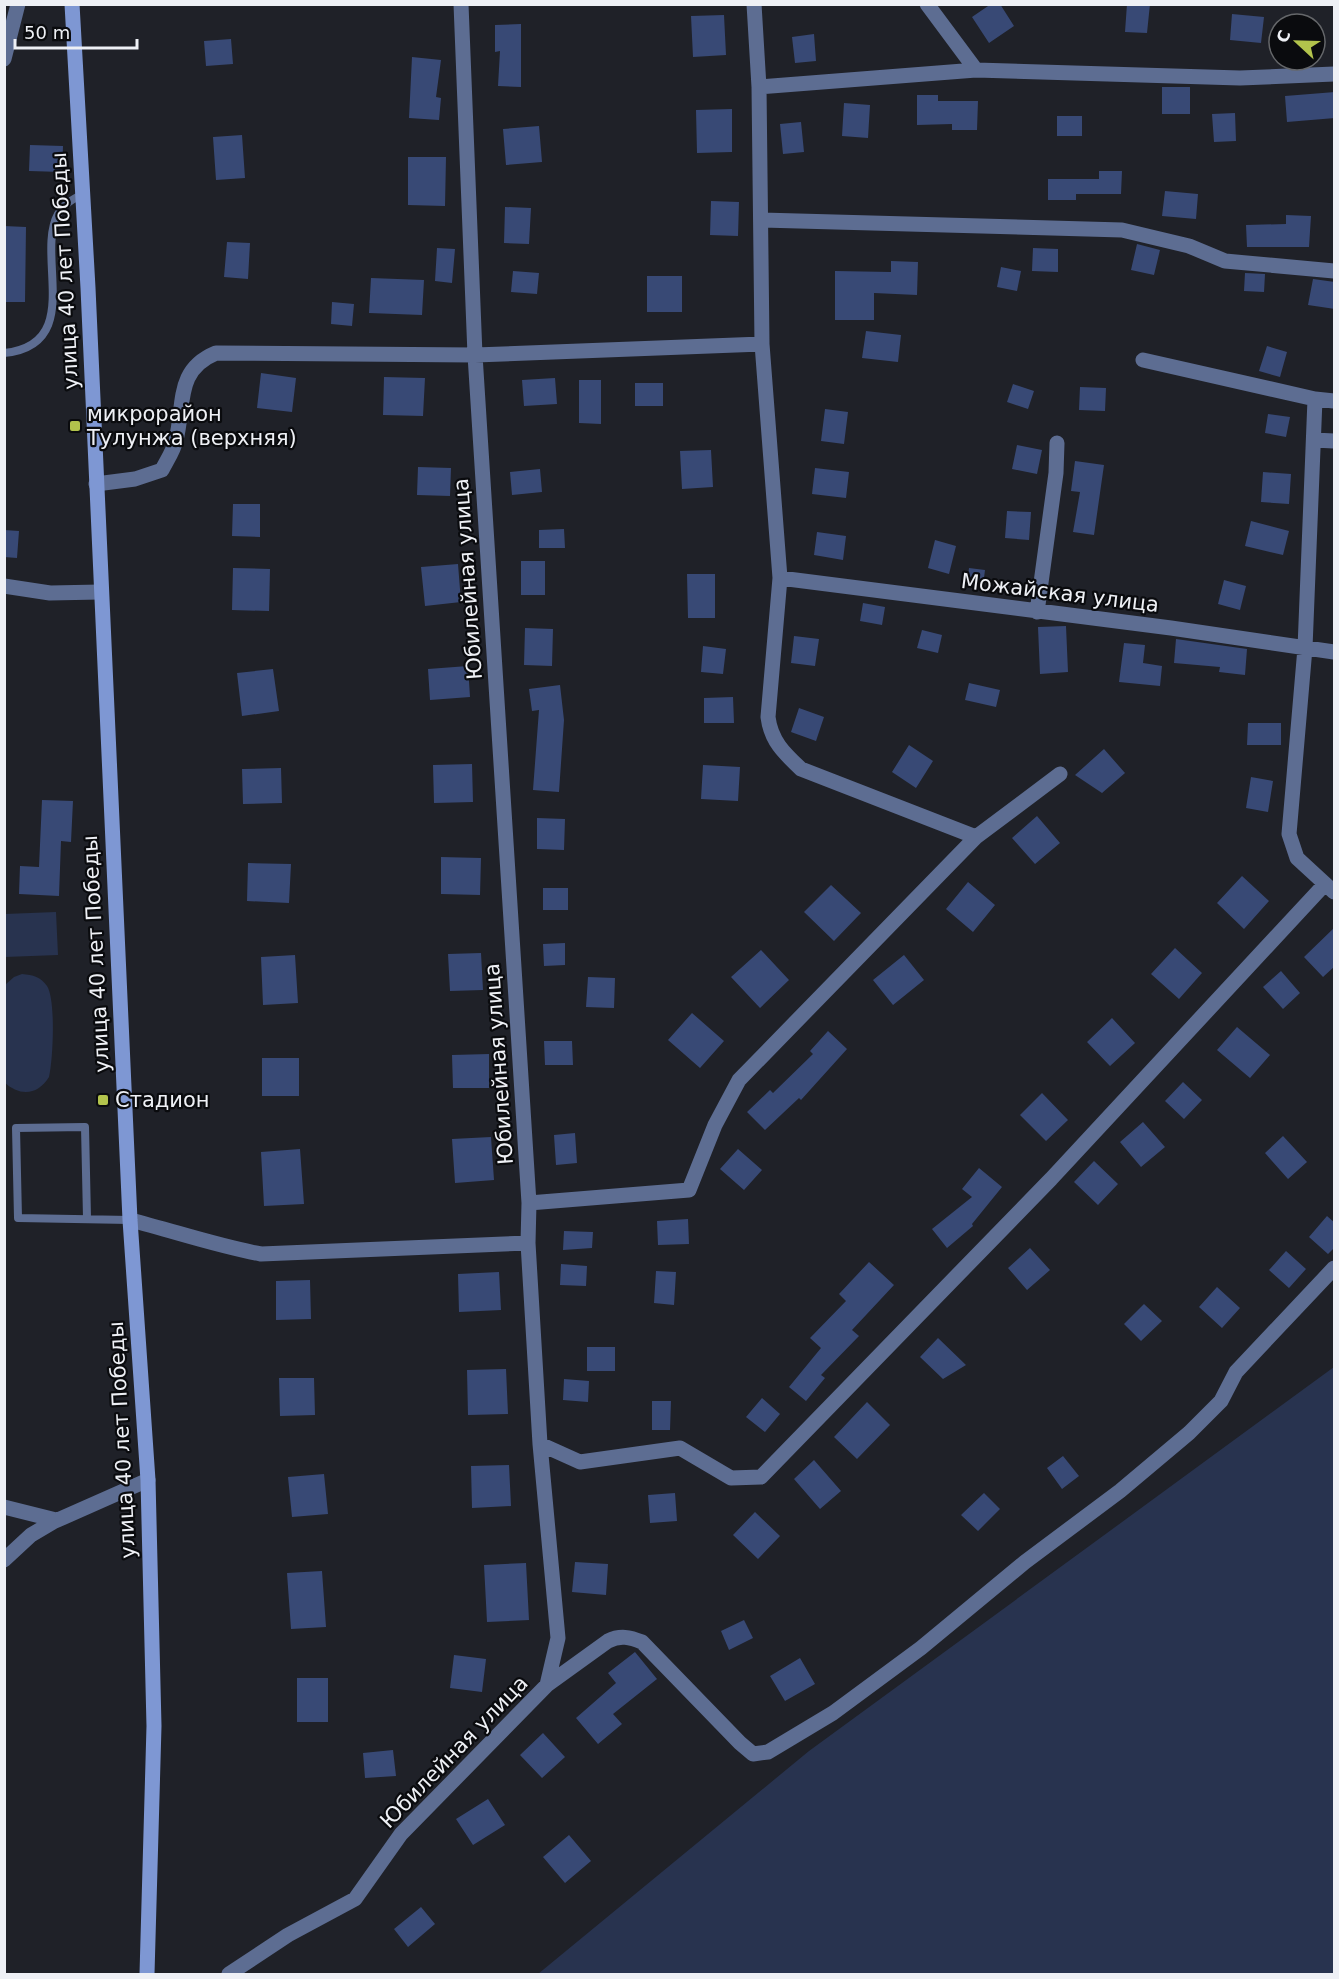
<svg xmlns="http://www.w3.org/2000/svg" width="1339" height="1979" font-family="'DejaVu Sans',sans-serif">
<style>
.green{fill:#28334f}
.building{fill:#384975}
.lines{fill:none;stroke-linecap:round;stroke-linejoin:round}
.lane{stroke:#5d6d92;stroke-width:8}
.street{stroke:#5d6d92;stroke-width:15}
.secondary{stroke:#7e97d3;stroke-width:15}
.poi-dot{fill:#b2c34c;stroke:#0a0b0e;stroke-width:2}
.labels{text-anchor:middle;dominant-baseline:central;stroke-width:4.5;stroke-linejoin:round;paint-order:stroke}
.street-label{font-size:21px;fill:#eef0f5;stroke:#0a0b0e}
.poi-label{font-size:21px;fill:#eef0f5;stroke:#0a0b0e;text-anchor:start}
</style>
<rect width="100%" height="100%" fill="#1f2128"/>
<path class="green" d="M56,912l2,43 -53,2v-43z
M22,974c11,1 19,3 25,12 9,14 6,74 2,91 -11,18 -29,20 -45,5l1,-97 9,-8z
M1334,1367v607h-796l271,-223z"/>
<path class="building" d="M991,4h9l14,22 -25,17 -17,-26z
M1127,4h23l-3,29 -22,-1z
M1232,14l32,3 -3,26 -31,-3z
M724,15l2,40 -33,2 -2,-41z
M521,24v63l-23,-1 2,-35 -5,1v-27z
M814,34l2,27 -21,2 -3,-26z
M231,39l2,25 -27,2 -2,-25z
M412,57l29,3 -5,37 5,1 -2,22 -30,-2z
M1162,87h28v27h-28z
M1335,92v26l-48,4 -2,-26z
M917,95h21v6h40l-1,29h-25v-6l-35,1z
M844,103l26,2 -2,33 -26,-2z
M732,109v43l-35,1 -1,-43z
M1235,113l1,28 -22,1 -2,-28z
M1057,116h25v20h-25z
M801,122l3,30 -21,2 -3,-30z
M539,126l3,36 -36,3 -3,-36z
M242,135l3,43 -29,2 -3,-43z
M30,145l33,1 -1,26 -33,-1z
M408,157h38l-1,49 -37,-1z
M1099,171h23l-1,23h-45v6h-28v-21h51z
M1165,191l33,3 -2,25 -34,-3z
M711,201l28,1 -1,34 -28,-1z
M505,207l26,1 -2,36 -25,-1z
M1286,215l25,1 -2,31h-62l-1,-22 40,-1z
M4,226l22,1 -1,75h-21z
M227,242l23,1 -2,36 -24,-2z
M1137,244l23,6 -6,25 -23,-5z
M437,248l18,1 -3,34 -17,-2z
M1033,248l25,1v23l-26,-1z
M891,261l27,1 -1,33 -43,-2v27h-39v-49l56,1z
M1001,267l20,4 -4,20 -20,-4z
M513,271l26,2 -2,21 -26,-2z
M1245,273l20,1 -1,18 -20,-1z
M647,276h35v36h-35z
M371,278l53,2 -2,35 -53,-2z
M1313,279l22,3v27l-27,-4z
M332,302l22,2 -2,22 -21,-2z
M866,331l35,4 -3,27 -36,-4z
M1267,346l20,6 -7,25 -21,-6z
M261,373l35,5 -4,34 -35,-4z
M384,377l41,1 -2,38 -40,-1z
M555,378l2,26 -33,2 -2,-26z
M579,380h22v44l-22,-1z
M635,383h28v23h-28z
M1013,384l21,7 -6,18 -21,-7z
M1080,387l26,1 -1,23 -26,-1z
M825,409l23,3 -4,32 -23,-3z
M1268,414l22,3 -4,20 -21,-4z
M1017,445l25,5 -5,24 -25,-5z
M711,450l2,37 -31,2 -2,-38z
M1075,461l29,4 -10,70 -21,-3 7,-40 -9,-1z
M418,467l33,1 -1,28 -33,-1z
M815,468l34,4 -3,26 -34,-4z
M540,469l2,23 -30,3 -2,-23z
M1263,472l28,2 -2,30 -28,-2z
M233,504h27v33l-28,-1z
M1007,511l24,1 -2,28 -24,-2z
M1251,521l38,10 -6,24 -38,-9z
M564,529l1,19h-26v-18z
M4,530l15,1 -2,27 -13,-1z
M817,532l29,4 -3,24 -29,-5z
M935,540l21,6 -7,28 -21,-6z
M521,561h24v34h-24z
M458,564l3,38 -36,4 -4,-39z
M233,568l37,1 -1,42 -37,-1z
M969,568l16,2 -2,16 -16,-2z
M687,574h28v44h-27z
M1224,580l22,6 -6,24 -22,-6z
M863,603l22,4 -3,18 -22,-4z
M1066,626l2,46 -28,2 -2,-47z
M525,628l28,1 -1,37 -28,-1z
M922,630l20,5 -4,18 -21,-5z
M794,636l25,3 -4,27 -24,-3z
M1176,639l71,10 -2,26 -26,-3 1,-5 -46,-4z
M1124,643l21,2 -2,18 19,3 -2,20 -41,-4z
M703,646l23,3 -3,25 -22,-2z
M468,666l2,31 -40,3 -2,-31z
M273,669l6,42 -37,5 -5,-43z
M969,683l31,7 -4,17 -31,-7z
M560,685l4,35 -5,72 -26,-2 6,-80 -7,1 -3,-22z
M733,697l1,26h-30v-25z
M799,708l25,9 -8,24 -25,-9z
M1248,723h33v22h-34z
M909,745l24,16 -17,27 -24,-16z
M1104,749l21,24 -23,20 -27,-18z
M472,764l1,38 -39,1 -1,-38z
M703,765l37,2 -2,34 -37,-2z
M281,768l1,35 -39,1 -1,-35z
M1251,777l22,4 -5,31 -22,-4z
M42,800l31,1 -2,41 -10,-1 -2,55 -40,-2 1,-28 19,1z
M1037,816l23,27 -25,21 -23,-26z
M537,818l28,1 -1,31 -27,-1z
M441,857l40,1 -1,37 -39,-1z
M248,863l43,1 -2,39 -42,-2z
M1242,876l27,25 -25,28 -27,-26z
M968,882l27,23 -22,27 -27,-23z
M831,885l30,28 -27,28 -30,-29z
M543,888h25v22h-25z
M1335,927v39l-12,11 -19,-20z
M565,943v22l-21,1 -1,-22z
M1175,948l27,25 -23,26 -28,-25z
M761,950l28,30 -29,28 -29,-31z
M481,953l2,37 -33,1 -2,-37z
M295,955l3,48 -35,2 -2,-48z
M904,955l20,25 -31,25 -20,-25z
M1281,971l19,22 -17,16 -20,-22z
M588,977l27,1 -1,30 -28,-1z
M692,1013l32,28 -24,27 -32,-28z
M1112,1018l23,25 -25,23 -23,-24z
M1237,1027l33,28 -20,23 -33,-28z
M828,1031l19,18 -46,51 -2,-2 -34,32 -18,-18 23,-22 3,3 40,-39 -3,-3z
M544,1041h28l1,24h-28z
M489,1054v34h-36l-1,-33z
M262,1058h37v38h-37z
M1183,1082l19,18 -18,19 -19,-18z
M1042,1093l26,27 -22,21 -26,-26z
M1143,1122l22,25 -24,20 -21,-25z
M575,1133l2,30 -21,2 -2,-30z
M1283,1136l24,26 -19,17 -23,-26z
M491,1137l3,43 -39,3 -3,-44z
M300,1149l4,55 -40,2 -3,-54z
M738,1149l24,21 -18,20 -24,-21z
M1094,1161l24,23 -20,21 -24,-23z
M979,1168l23,19 -30,37 1,2 -26,22 -15,-19 40,-32 -10,-8z
M1327,1216l8,7v24l-7,7 -19,-17z
M688,1219l1,25 -31,1 -1,-24z
M564,1231l29,1 -1,16 -29,2z
M1030,1248l20,22 -23,20 -19,-22z
M1286,1251l20,18 -17,19 -20,-18z
M869,1262l25,23 -42,45 7,6 -38,39 4,3 -19,23 -17,-14 32,-39 -11,-10 36,-37 -7,-7z
M561,1264l26,2 -1,20 -26,-1z
M656,1271l20,1 -2,33 -20,-2z
M499,1272l2,38 -42,2 -1,-38z
M310,1280l1,39 -35,1v-39z
M1217,1287l23,21 -18,20 -23,-21z
M1144,1304l18,17 -21,20 -17,-17z
M938,1338l28,27 -23,14 -23,-22z
M587,1347h28v24h-28z
M506,1369l2,45 -40,1 -1,-45z
M279,1378h35l1,37 -35,1z
M564,1379l25,2 -1,21 -25,-2z
M762,1398l18,16 -15,18 -19,-15z
M652,1401h19l-1,29h-18z
M867,1402l23,23 -33,34 -23,-22z
M1063,1456l16,20 -17,13 -15,-21z
M814,1460l27,31 -21,18 -26,-30z
M509,1465l2,41 -39,2 -1,-42z
M324,1474l4,40 -36,3 -4,-40z
M675,1493l2,28 -27,2 -2,-28z
M984,1493l16,16 -22,22 -17,-16z
M755,1512l25,24 -22,23 -25,-24z
M575,1562l33,2 -2,31 -34,-3z
M526,1563l3,57 -42,2 -3,-57z
M322,1571l4,56 -35,2 -4,-56z
M744,1620l9,18 -24,12 -8,-19z
M635,1652l22,27 -44,35 9,10 -24,20 -22,-26 40,-35 -8,-10z
M454,1655l32,4 -4,33 -32,-4z
M800,1658l15,26 -30,17 -15,-25z
M297,1678h31v44h-31z
M543,1733l22,24 -23,21 -22,-23z
M393,1750l3,26 -31,2 -2,-25z
M488,1799l17,26 -32,20 -17,-26z
M569,1835l22,26 -26,22 -22,-26z
M421,1907l14,17 -27,23 -14,-18z"/>
<g class="lines">
<path class="lane" d="M4,353c81,-8 31,-97 54,-139 6,-10 15,-15 25,-20
M87,1218l-2,-91 -69,1 2,90 112,2"/>
<path class="street" d="M754,4l5,83 3,257 18,234 -12,139c3,24 16,36 33,52l175,68 84,-63
M927,4l49,66 264,8 94,-4
M4,59l14,-55
M759,87l217,-17
M761,220l361,10 67,16 36,15 109,10
M1143,360l172,39 -10,249 -16,186 8,24 37,34
M1315,399l19,2
M1314,440l20,1
M96,484l39,-5 27,-9c5,-10 12,-20 14,-30 9,-36 -1,-70 40,-87l259,2 287,-11
M780,578l391,50 163,24
M4,586l46,7 50,-1
M1037,612l19,-139 1,-30
M529,1203l160,-13 26,-65 24,-45 237,-243
M130,1220c44,11 87,26 131,34l267,-11
M540,1444l40,18 100,-14 51,30 30,-1 290,-298 274,-295
M4,1507l52,13
M4,1560l27,-25 22,-13 95,-42
M547,1685l61,-44c12,-6 22,-4 34,1l98,101 13,11 15,-2 65,-39 88,-65 104,-86 95,-71 69,-58 32,-32 15,-29 98,-104
M229,1974l59,-39 67,-36 46,-65 146,-149 11,-47 -18,-194 -12,-201 1,-40 -54,-848 -14,-351"/>
<path class="secondary" d="M72,4l16,284 42,932 18,260 6,246 -7,248"/>
</g>
<g class="poi-dot">
<rect x="69" y="420" width="12" height="12" rx="3"/>
<rect x="97" y="1094" width="12" height="12" rx="3"/>
</g>
<g class="labels">
<g class="street-label">
<text transform="translate(65 271) rotate(-93)">улица 40 лет Победы</text>
<text transform="translate(468 579) rotate(-94)">Юбилейная улица</text>
<text transform="translate(1060 593) rotate(7)">Можайская улица</text>
<text transform="translate(96 954) rotate(-93)">улица 40 лет Победы</text>
<text transform="translate(499 1064) rotate(-94)">Юбилейная улица</text>
<text transform="translate(122 1440) rotate(-93)">улица 40 лет Победы</text>
<text transform="translate(454 1752) rotate(-46)">Юбилейная улица</text>
</g>
<g class="poi-label">
<text x="87" y="414">микрорайон<tspan x="87" dy="24">Тулунжа (верхняя)</tspan></text>
<text x="115" y="1100">Стадион</text>
</g>
</g>
<rect width="1339" height="1979" fill="none" stroke="#eef0f5" stroke-width="12"/>
<g transform="translate(1297 42) rotate(292)"><circle r="28" fill="#0a0b0e" stroke="#65676a" stroke-width="1.5"/>
<path d="M0-4.5L10 22L0 15L-10 22Z" fill="#b2c34c"/>
<text y="-9" font-size="16" font-weight="bold" text-anchor="middle" fill="#eef0f5">С</text>
</g>
<path d="M15 39v9h122v-9" fill="none" stroke="#eef0f5" stroke-width="3"/>
<text x="24" y="39" font-size="18" fill="#eef0f5" stroke="#0a0b0e" stroke-width="4.5" paint-order="stroke">50 m</text>
</svg>
